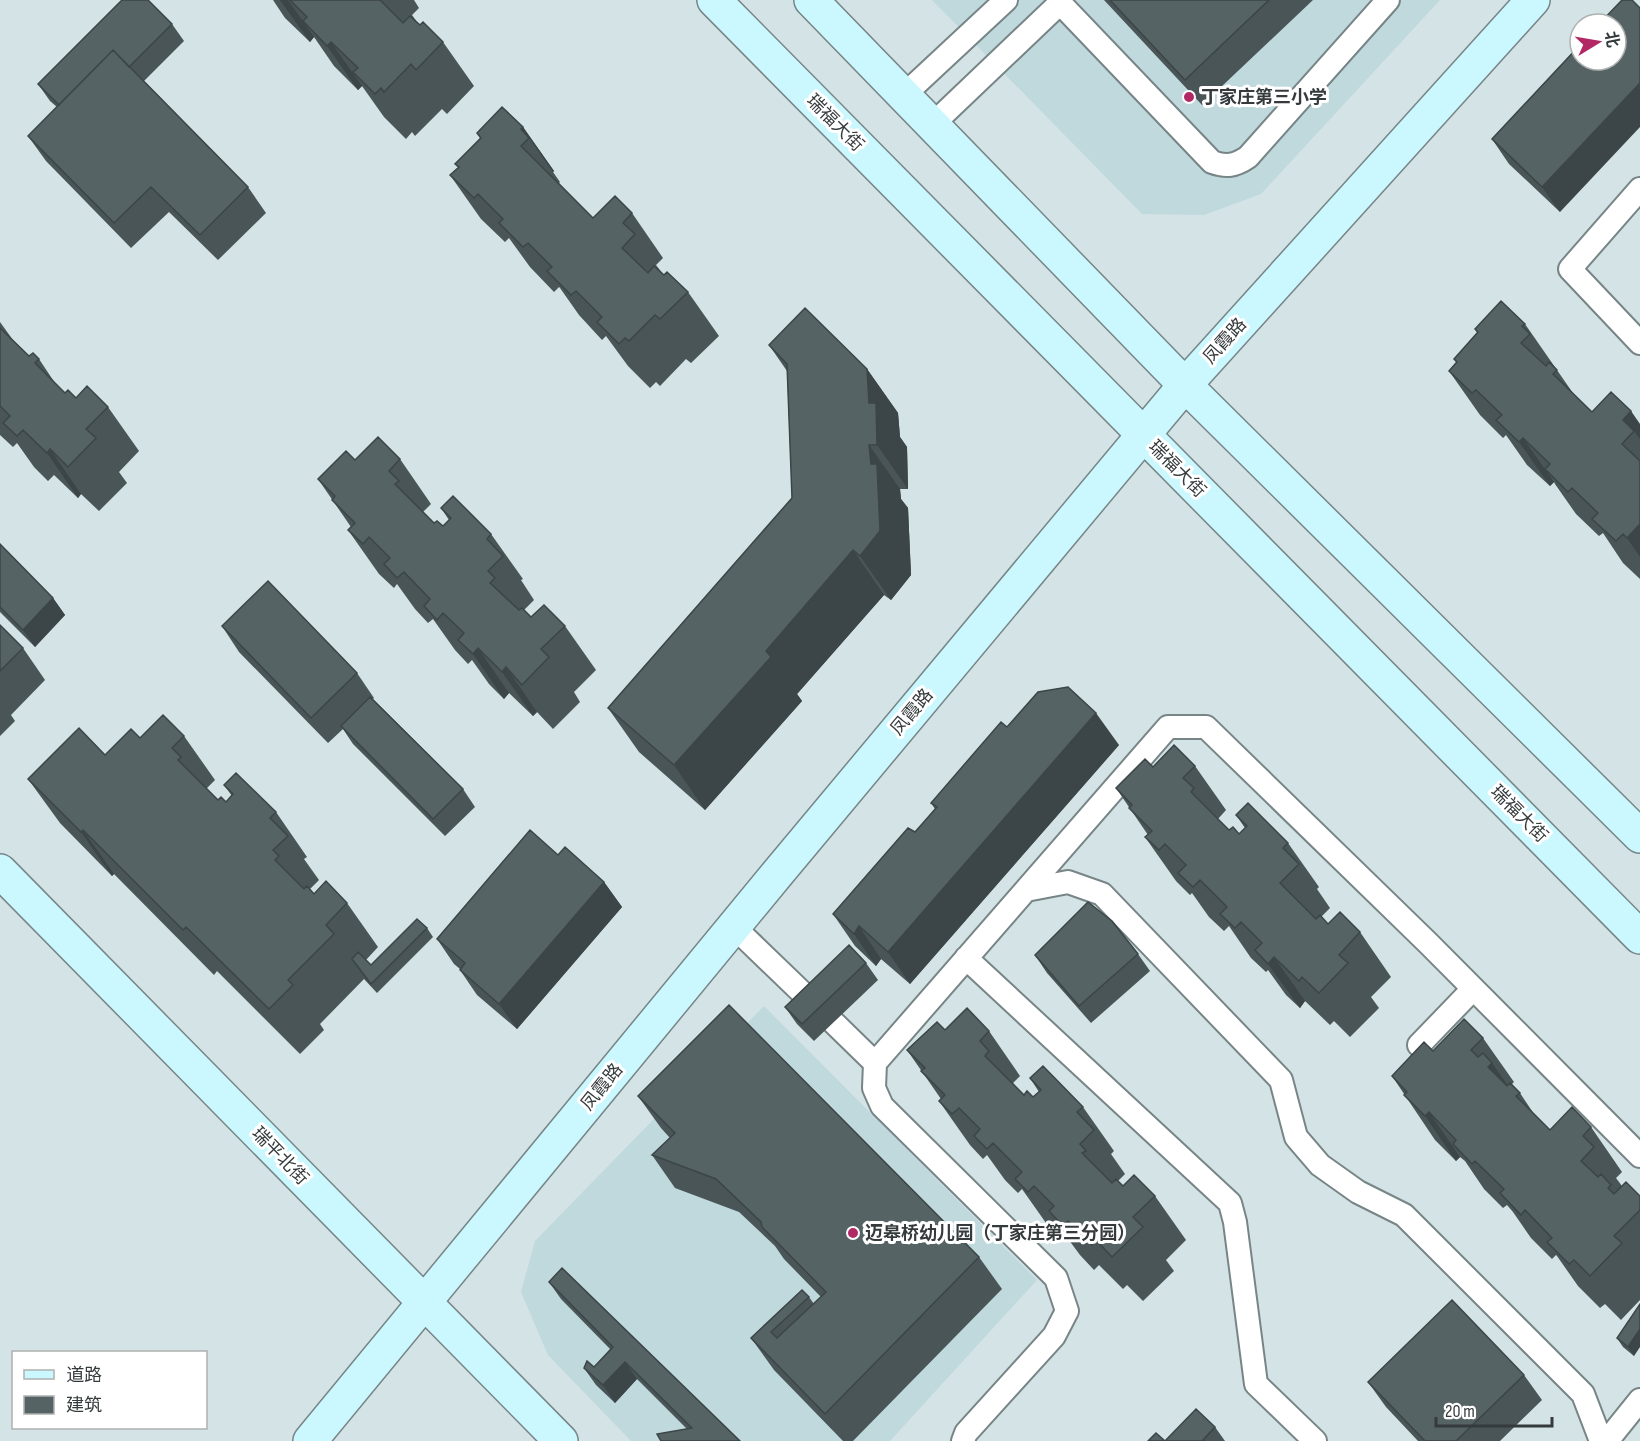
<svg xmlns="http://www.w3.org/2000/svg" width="1640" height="1441" font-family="'Sofia Sans Condensed','Noto Sans SC',sans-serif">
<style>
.built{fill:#c0d9dd}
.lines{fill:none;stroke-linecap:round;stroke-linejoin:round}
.lane-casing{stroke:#778587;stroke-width:26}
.secondary-casing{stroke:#778587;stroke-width:36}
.lane{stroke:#fff;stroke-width:22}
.secondary{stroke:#caf8fe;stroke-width:33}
.wall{fill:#495557}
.shaded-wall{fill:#3c4547}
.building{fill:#556365;stroke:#3c4547;stroke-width:1.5}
.poi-dot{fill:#b22865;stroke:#fff;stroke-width:2}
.labels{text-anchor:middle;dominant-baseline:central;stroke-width:6;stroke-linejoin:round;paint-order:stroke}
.poi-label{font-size:18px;font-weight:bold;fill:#353b3c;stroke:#fff;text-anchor:start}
.street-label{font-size:18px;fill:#353b3c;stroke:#fff}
</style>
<rect width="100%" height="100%" fill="#d4e3e5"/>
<path class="built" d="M932,0h508l-179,194 -57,21 -62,-1z
M764,1006l273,274 -147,161h-259l-83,-86 -27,-63 14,-51z"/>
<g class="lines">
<g class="lane-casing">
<path id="lane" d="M904,95l102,-95
M932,125l128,-122 152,159c14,5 23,4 36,-5l140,-157
M1640,189l-70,80 70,74
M1026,890l42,-8 34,12 179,186 15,57 24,28 38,27 46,23 179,179 18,47
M734,927l82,79
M966,958l264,245 5,19 21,162 59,57
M834,1023l41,40
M1419,1045l54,-56
M963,1441l3,-8 88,-97 13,-25 -11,-33 -174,-172 -8,-18 1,-25 293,-336h38l222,216 212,213
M1607,1441l33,-41"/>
</g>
<g class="secondary-casing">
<path id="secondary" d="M714,0l926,937
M811,0l374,385 455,451
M0,871l561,570
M310,1441l467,-567 408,-489 348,-385"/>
</g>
<use href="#lane" class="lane"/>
<use href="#secondary" class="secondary"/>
</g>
<path class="wall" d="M273,0h141l5,8 -7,7 5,7 26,20 31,44 -27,28 -5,-5 -27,27 -3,-4 -6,7 -22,-22 -22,-31 -4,4 -24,-24 -20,-29 -4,5 -25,-24z
M1104,0h209l-111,105z
M172,24l12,17 -40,40 104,106 18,26 -48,47 -49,-48 -38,36 -85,-87 -18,-25 29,-29 -7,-6 -12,-17z
M1580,45l-20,167 -51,-48 -17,-25z
M523,127l31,44 -1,1 7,10 -1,1 34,35 39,-5 31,45 -7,7 7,9 25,18 31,44 -28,27 -5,-4 -26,27 -4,-4 -6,6 -22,-22 -22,-30 -4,4 -23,-25 -19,-27 -1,-1 -5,5 -24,-25 -21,-29 -4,4 -24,-23 -31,-44 8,-7 -3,-4 25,-26 -3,-5z
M0,322l13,18 16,16 10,3 18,27 8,7 11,5 32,9 31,44 -20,21 8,11 -28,28 -18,-17 -3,4 -24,-23 -6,6 -14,-14 -17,-24 -4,4 -13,-12z
M1525,324l50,72 17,16 48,12v155l-17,-16 -20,-30 -4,3 -23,-22 -21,-30 -1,-2 -4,4 -23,-21 -21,-30 -3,3 -23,-23 -31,-44 7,-9 -2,-3 23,-26 -2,-4z
M769,345l98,24 31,44 2,24 7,10 1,42h-8l1,10 7,9 3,67 -20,25 -7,-5 -87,99 5,7 -97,109 -66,-58 -31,-44 184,-210 -5,-127z
M400,459l31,45 -8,8 11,11 9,3 6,-6 -8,-12 50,26 32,45 -2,1 13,20 -10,10 7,7 34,9 31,44 -22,22 6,10 -27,27 -16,-17 -4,4 -24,-23 -5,6 -15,-15 -17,-24 -4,4 -13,-14 -22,-31 -5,4 -13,-14 -18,-25 -3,4 -15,-14 -31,-44 3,-3 -33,-48 37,-19z
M0,544l53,54 12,17 -30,32 -35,-35z
M0,625l23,23 22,32 -34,35 4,6 -15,15z
M222,626l135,47 17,25 -1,1 90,90 12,18 -30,29 -92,-92 -10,-15 -15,14 -89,-91z
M1007,727l112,18 -209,239 -29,-25 -5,7 -21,-20 -22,-32 82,-82 20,-23 -4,-6z
M184,736l31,44 -9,9 12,11 8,2 6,-6 -8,-11 52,27 31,45 -3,2 15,21 -9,9 4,5 33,9 31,44 -12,13 5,5 56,-37 6,9 -56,56 -13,-14 -44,45 4,6 -24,24 -83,-83 -3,4 -100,-101 -2,2 -52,-53 -32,-44 77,-24 35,-17z
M1195,766l31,44 -8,9 11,11 10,4 6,-6 -9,-13 52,28 31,44 -2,2 13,19 -9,9 7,7 32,8 31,45 -20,20 8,11 -29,29 -16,-16 -4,4 -25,-24 -5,7 -14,-13 -18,-25 -2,2 -15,-14 -22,-32 -5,5 -15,-14 -17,-24 -2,2 -14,-14 -31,-44 3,-2 -32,-47 37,-21z
M558,855l46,27 18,25 -105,122 -40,-34 -17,-25v-1l-6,-5 -17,-25z
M1138,954l12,17 -59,52 -44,-50 -12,-18z
M866,963l12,17 -64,61 -17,-17 -12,-17z
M945,1030l44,1 31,45 -7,7 11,12 9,2 6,-5 -9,-14 53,29 31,44 -3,3 14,20 -7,7 5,5 32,10 31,44 -20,20 8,11 -31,30 -16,-16 -4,4 -24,-24 -5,5 -14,-15 -17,-23 -4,4 -13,-13 -24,-34 -4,4 -13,-13 -18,-25 -4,4 -13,-14 -31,-44 2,-2 -34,-49z
M1483,1038l31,44 -2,2 8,9 16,24 14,13 41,-3 31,45 -6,6 6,8 18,10v104l-19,20 -16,-16 -5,4 -22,-22 -21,-30 -1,-1 -4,4 -21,-21 -18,-26 -6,-7 -4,3 -19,-19 -19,-28 -5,-4 -4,4 -21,-21 -43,-64 41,-25z
M638,1096l341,161 23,32 -149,152h-10l-69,-71 -23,-32 58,-41 5,7 7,-7 -37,-38 -9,-13 -36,-34 -64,-24 -23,-33 18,-17 -9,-10z
M549,1282l191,159 -53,-12 -50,-50 -22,24 -19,-18 -12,-17 10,-1 16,-18 -49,-50z
M1640,1304l-6,52 -11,-9 -6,-9z
M1524,1375l18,25 -42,41h-82l-32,-34 -18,-25z
M1215,1427l10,14h-60z"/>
<path class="shaded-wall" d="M280,0h8l26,37 -4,5z
M331,42l31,44 -4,4 -31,-44z
M1640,83v44l-80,85 -18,-25z
M523,127l31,44 -1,1 -24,-34 -8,-9z
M867,369l31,44 2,24 7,10 1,42 -31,-44 -8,-42z
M1631,411l9,13v15l-6,-8 -11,-11z
M1523,438l31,44 -4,4 -31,-44z
M869,445l31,44 1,10 7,9 3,67 -20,25 -31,-44z
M50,449l31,45 -3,4 -31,-45z
M1640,524v33l-13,-19z
M853,550l31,45 -87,99 5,7 -97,109 -31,-45 92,-114z
M53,598l12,17 -30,32 -12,-17z
M478,648l31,45 -5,6 -31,-45z
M506,667l31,45 -4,4 -31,-44z
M1096,713l23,32 -209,239 -22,-32z
M83,830l31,44 -2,2 -31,-44z
M604,882l18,25 -105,122 -18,-25z
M859,926l22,33 -5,7 -22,-32z
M1274,957l31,44 -5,7 -32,-44z
M1492,1063l31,44 -35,-40z
M1429,1112l31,45 -4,4 -31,-45z
M1640,1329v18l-6,9 -6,-9z
M625,1362l12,17 -22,24 -12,-18z"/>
<path class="building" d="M122,0h26l24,24 -43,43 -16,-17 -54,55 -21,-21z
M290,0h90l23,23 7,-7 10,9 3,-3 20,20 -27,28 -5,-6 -27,28 -3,-4 -6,6 -22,-22 5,-4 -27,-26 -4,4 -24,-25 4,-4z
M1110,0h159l-84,80z
M1622,0h10l8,8v75l-98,104 -50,-48 88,-94v15h36v-36h-17z
M113,50l135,137 -48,48 -49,-48 -37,36 -86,-87z
M502,107l21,20 -2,2 8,9 -8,8 72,72 22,-22 17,17 -9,10 12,11 -13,14 26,25 6,-7 10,9 3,-3 21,20 -28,27 -5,-4 -26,26 -4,-3 -6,6 -22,-22 5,-5 -26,-26 -5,4 -24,-24 5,-4 -24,-24 -5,4 -24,-24 4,-4 -25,-25 -4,4 -24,-23 9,-8 -4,-3 26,-26 -4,-5z
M1501,301l24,23 -3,2 8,8 -9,9 25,23 3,-4 8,8 -4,4 39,38 19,-20 20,19 -8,9 11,11 -12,13 18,17v63l-13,14 -4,-4 -7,7 -24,-22 6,-6 -26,-25 -4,4 -23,-23 5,-5 -27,-26 -4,4 -23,-22 6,-5 -26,-25 -4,3 -23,-22 8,-9 -3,-3 24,-27 -3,-3z
M805,308l62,61 2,34h7l1,42h-8l2,19h6l3,67 -20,25 -7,-6 -87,101 5,6 -97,108 -66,-57 184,-210 -5,-134 -18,-19z
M0,328l29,28 4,-3 6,6 -4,4 30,30 3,-3 8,8 11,-12 21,21 -22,22 10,9 -28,29 -18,-18 -3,4 -24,-23 -6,6 -14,-13 7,-7 -10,-10z
M378,437l22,22 -11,12 10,10 -4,3 39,39 3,-2 6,5 8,-8 -10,-10 12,-12 38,38 -4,5 16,17 -15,15 7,7 -5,5 29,27 3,-2 9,9 13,-12 21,21 -24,23 8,8 -27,28 -16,-18 -4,5 -24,-24 -5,6 -15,-14 6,-7 -21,-20 -6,7 -13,-14 6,-7 -26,-27 -7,6 -13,-14 6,-6 -21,-21 -6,7 -15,-14 7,-7 -23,-23 3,-4 -17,-17 28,-28 9,9z
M0,544l53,54 -30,32 -23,-23z
M268,581l89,92 -46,45 -89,-92z
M0,625l23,23 -23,23z
M1068,687l28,26 -208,239 -29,-26 -5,8 -21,-20 75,-86 7,4 22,-25 -6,-4 70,-81 6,5 31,-35z
M370,697l93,92 -30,30 -92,-93z
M163,715l21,21 -12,12 9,9 -3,3 40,40 3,-3 5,5 7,-8 -9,-9 12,-12 40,39 -6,6 18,18 -15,14 6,6 -4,4 29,29 3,-3 7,8 12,-13 21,22 -21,22 8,9 -46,46 5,5 -24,24 -83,-82 -3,3 -100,-100 -2,2 -53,-53 51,-51 26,27 26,-26 9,9z
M1174,745l21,21 -12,12 11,10 -3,4 38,38 4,-3 6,7 8,-8 -11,-11 12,-12 40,40 -5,5 16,16 -19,19 36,36 4,-4 8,9 12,-12 20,20 -21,23 9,8 -29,30 -17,-16 -3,4 -25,-24 -6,7 -13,-14 7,-7 -21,-21 -6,6 -15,-14 7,-7 -27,-27 -7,7 -15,-14 8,-8 -21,-21 -6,6 -14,-13 7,-6 -23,-23 3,-3 -16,-17 29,-29 8,8z
M530,830l28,25 7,-8 39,35 -105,122 -39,-34 5,-7 -28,-24z
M1088,902l24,19 26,33 -59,52 -44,-51z
M417,919l10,9 -56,56 -19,-25 6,-7 13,13z
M849,945l17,18 -64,61 -17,-17z
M729,1005l250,252 -154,157 -74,-76 51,-48 7,7 -38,35 6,6 49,-46 -64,-65 -1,-5 -45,-43 -64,-24 23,-22 -37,-37z
M967,1008l22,23 -9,10 9,10 -4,5 39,39 3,-4 6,6 8,-7 -11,-12 13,-12 40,41 -6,5 17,18 -14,14 6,7 -4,2 30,30 4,-4 7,7 11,-11 21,21 -22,21 10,10 -31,30 -16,-17 -4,5 -24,-24 -5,5 -14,-15 5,-5 -20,-20 -6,6 -13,-13 7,-7 -29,-29 -6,6 -13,-13 6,-7 -21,-21 -7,6 -13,-13 6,-6 -24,-24 4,-3 -18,-18 30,-28 8,8z
M1464,1019l19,19 -12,12 7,7 5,-4 9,10 -4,4 19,19 3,-3 10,10 -4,3 34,34 22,-23 19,20 -8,9 11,11 -13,14 17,16 3,-3 10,11 -3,3 6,6 12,-12 14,14v14l-26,26 8,7 -32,33 -16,-16 -5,4 -22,-22 5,-4 -27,-28 -4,5 -21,-22 4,-4 -29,-28 -3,3 -19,-20 3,-4 -27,-28 -4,4 -21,-21 3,-3 -15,-16 32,-34 9,9z
M562,1268l178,173h-79l-4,-7 35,-6 -67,-66 -22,23 -19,-17 3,-7 7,6 19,-20 -64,-65z
M1452,1300l72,75 -68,66h-31l-57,-59z
M1640,1304v25l-12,18 -11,-9z
M1196,1409l19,18 -12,13 2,1h-40z
M1156,1433l9,8h-17z"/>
<g class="poi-dot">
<circle cx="1189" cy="97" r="6"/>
<circle cx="853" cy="1233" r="6"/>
</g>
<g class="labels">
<g class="poi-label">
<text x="1201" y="97">丁家庄第三小学</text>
<text x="865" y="1233">迈皋桥幼儿园（丁家庄第三分园）</text>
</g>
<g class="street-label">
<text transform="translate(835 123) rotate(45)">瑞福大街</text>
<text transform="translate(1225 341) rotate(-48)">凤霞路</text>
<text transform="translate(1177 469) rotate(45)">瑞福大街</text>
<text transform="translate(912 712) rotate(-50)">凤霞路</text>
<text transform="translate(1519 814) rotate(45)">瑞福大街</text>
<text transform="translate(602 1087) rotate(-51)">凤霞路</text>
<text transform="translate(280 1156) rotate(46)">瑞平北街</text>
</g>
</g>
<rect x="12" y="1351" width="195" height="78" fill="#ffffff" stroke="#aeb1b1" stroke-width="1.5"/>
<rect x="24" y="1370" width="30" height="9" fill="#caf8fe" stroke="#aeb1b1" stroke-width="1.5"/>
<text x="66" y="1381" font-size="18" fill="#353b3c">道路</text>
<rect x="24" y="1396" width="30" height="18" fill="#556365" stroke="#aeb1b1" stroke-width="1.5"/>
<text x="66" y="1411" font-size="18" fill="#353b3c">建筑</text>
<g transform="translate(1598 42) rotate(79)"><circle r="28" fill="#ffffff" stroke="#aeb1b1" stroke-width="1.5"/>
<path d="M0-4.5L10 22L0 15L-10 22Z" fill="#b22865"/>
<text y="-9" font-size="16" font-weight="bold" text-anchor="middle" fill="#353b3c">北</text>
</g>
<path d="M1436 1417v9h116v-9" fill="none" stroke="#353b3c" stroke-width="3"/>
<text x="1445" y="1417" font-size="18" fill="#353b3c" stroke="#ffffff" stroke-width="4.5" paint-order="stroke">20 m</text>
</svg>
